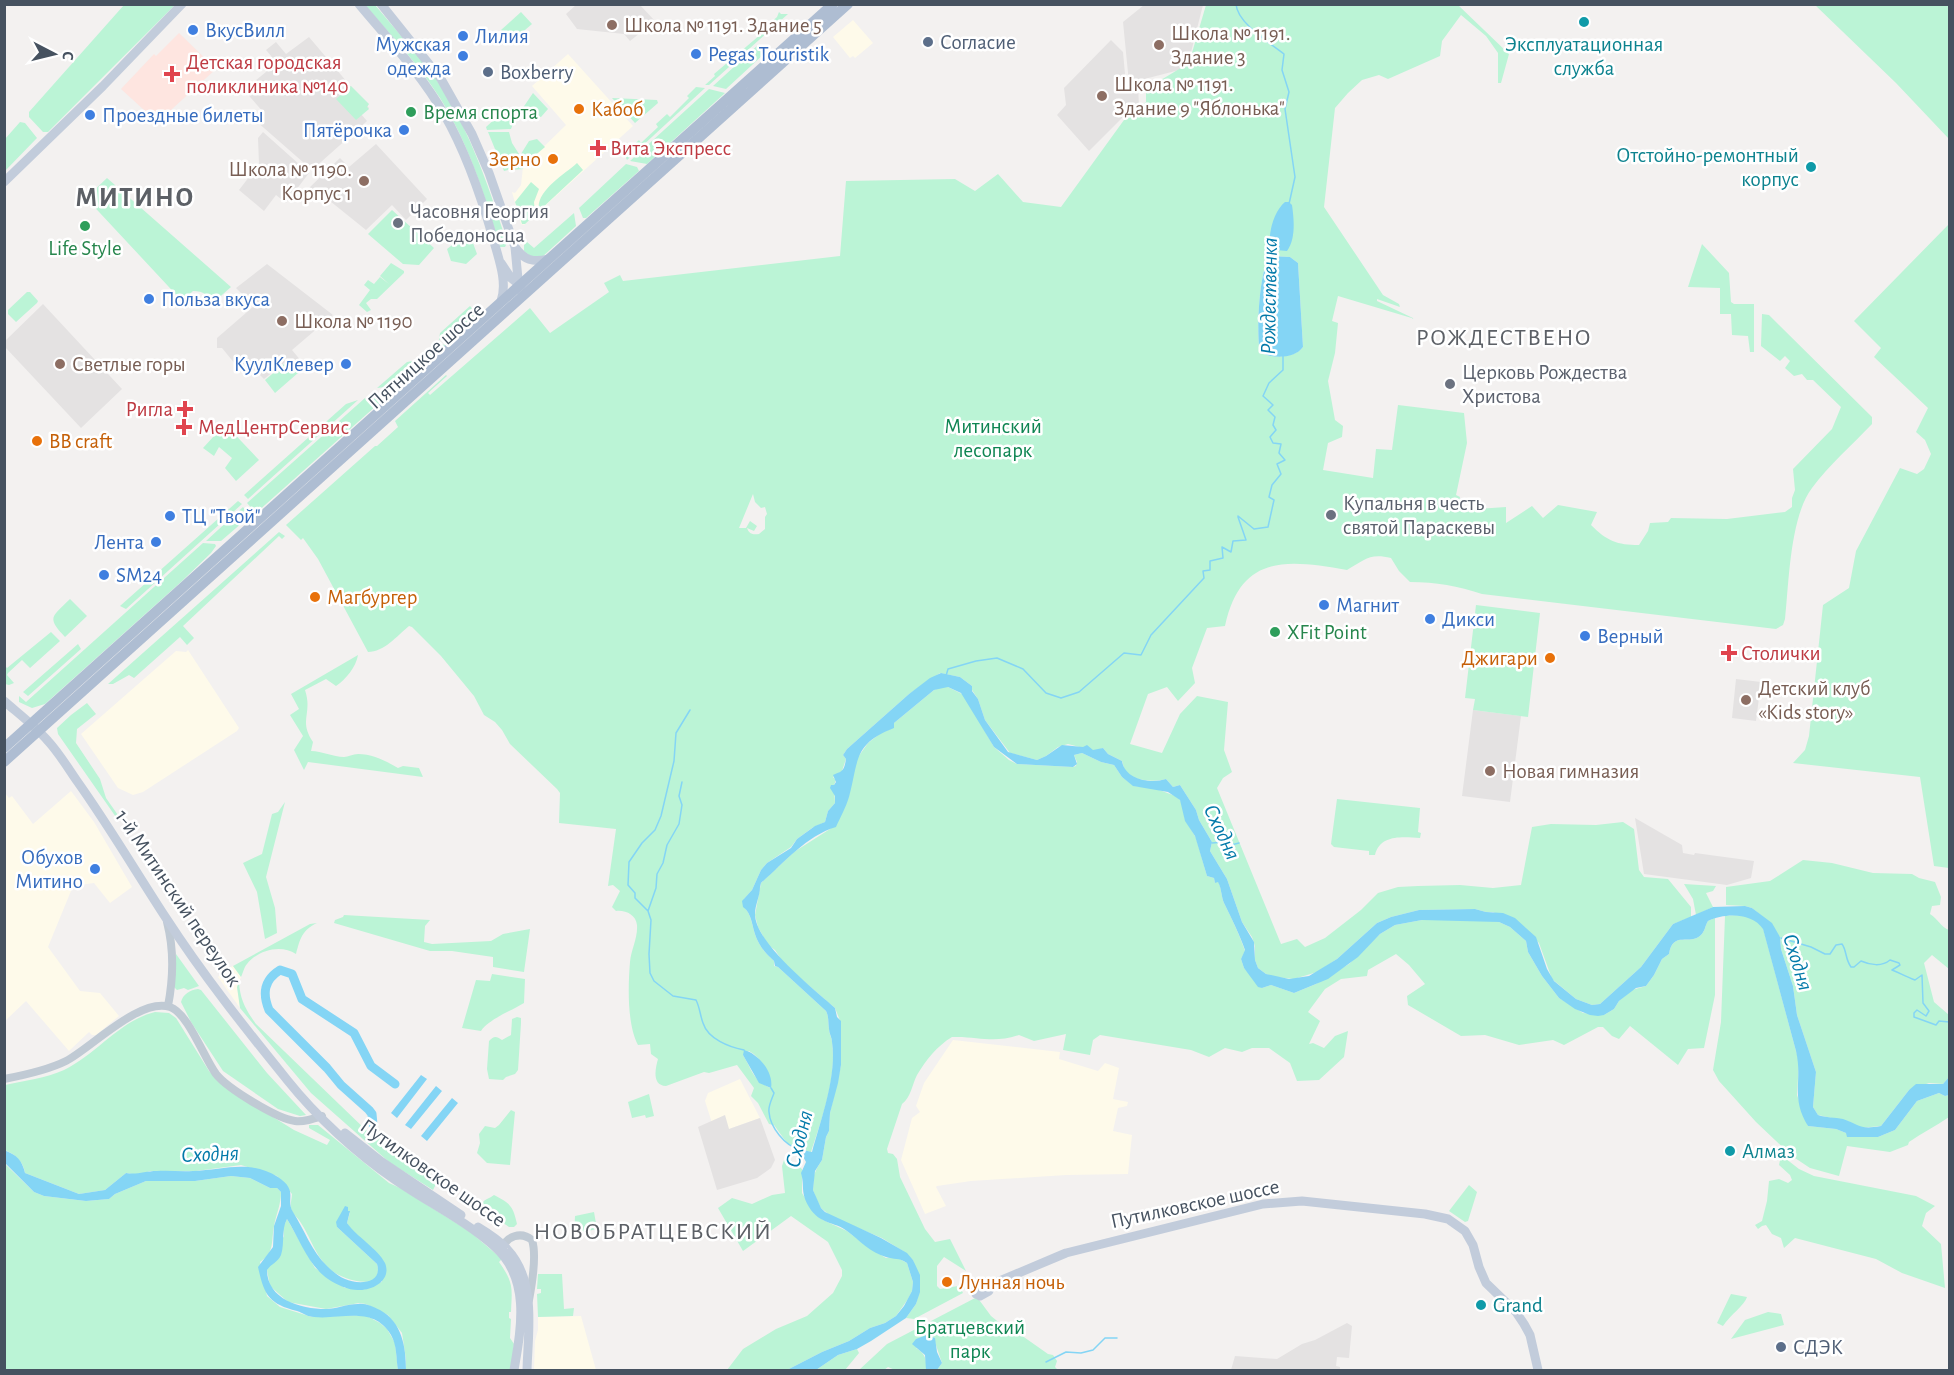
<svg xmlns="http://www.w3.org/2000/svg" width="1954" height="1375" font-family="'Alegreya Sans',sans-serif">
<style>
.commercial{fill:#fefaea}
.education{fill:#e4e2e2}
.medical{fill:#fee5e0}
.green{fill:#bbf4d6;fill-rule:evenodd}
.water{fill:#84d5f5}
.lines{fill:none;stroke-linecap:round;stroke-linejoin:round}
.stream{stroke:#84d5f5;stroke-width:1.5}
.river{stroke:#84d5f5;stroke-width:9}
.tertiary{stroke:#c0cad4;stroke-width:8}
.secondary{stroke:#c2ccdb;stroke-width:9}
.primary{stroke:#aebdd2;stroke-width:10}
.culture-dot{fill:#0f9aa8;stroke:#fff;stroke-width:2}
.education-dot{fill:#8d6e63;stroke:#fff;stroke-width:2}
.shop-dot{fill:#3f7fe0;stroke:#fff;stroke-width:2}
.service-dot{fill:#5c6f8a;stroke:#fff;stroke-width:2}
.health-dot{fill:#e0444e;stroke:#fff;stroke-width:2}
.food-dot{fill:#e8710a;stroke:#fff;stroke-width:2}
.leisure-dot{fill:#2e9e5b;stroke:#fff;stroke-width:2}
.worship-dot{fill:#6b7280;stroke:#fff;stroke-width:2}
.labels{text-anchor:middle;dominant-baseline:central;stroke-width:5;stroke-linejoin:round;paint-order:stroke}
.education-label{font-size:21px;fill:#785e54;stroke:#fff;text-anchor:start}
.shop-label{font-size:21px;fill:#366cbe;stroke:#fff;text-anchor:start}
.service-label{font-size:21px;fill:#4e5e75;stroke:#fff;text-anchor:start}
.culture-label{font-size:21px;fill:#0d838f;stroke:#fff;text-anchor:start}
.health-label{font-size:21px;fill:#be3a42;stroke:#fff;text-anchor:start}
.food-label{font-size:21px;fill:#c56008;stroke:#fff;text-anchor:start}
.leisure-label{font-size:21px;fill:#27864d;stroke:#fff;text-anchor:start}
.worship-label{font-size:21px;fill:#5b616d;stroke:#fff;text-anchor:start}
.street-label{font-size:21px;fill:#465260;stroke:#fff}
.park-label{font-size:21px;fill:#0e8552;stroke:#fff}
.water-label{font-size:22px;font-style:italic;fill:#0279a9;stroke:#fff}
.quarter-label{font-size:24px;letter-spacing:1.5px;fill:#5c6066;stroke:#fff}
.district-label{font-size:27px;font-weight:bold;letter-spacing:1.5px;fill:#5c6066;stroke:#fff}
</style>
<rect width="100%" height="100%" fill="#f3f1f0"/>
<path class="commercial" d="M853,20l20,23 -18,15 -2,-2 -3,2 -17,-21z
M568,54l65,72 -109,99 -3,-1 -9,-32 3,1 6,-8 2,-18 43,-42 -34,-39z
M188,650l51,78 -2,3 -94,61 -10,3 -15,-7 -37,-54 95,-83 10,1z
M71,791l23,31 38,65 -22,16 -16,-20 -21,3 -25,61 32,44 20,2 19,23 -23,19h-4l-3,-3 -20,19 -43,-50 -21,20v-228l4,5 3,-2 21,28z
M233,966l8,11 -4,10 3,21 -22,-31 7,-7z
M953,1040l107,12 -1,7 39,12 7,-8 14,5 -6,31 15,3 -1,4 -9,2 -5,23 19,4 -4,39 -62,1 -95,6 -34,5 -1,1 10,19 -21,8 -24,-54 11,-42 8,-6 -4,-6 8,-23z
M740,1079l20,39 -31,11 -17,-6 -7,-22 3,-8z
M581,1316l15,54h-62l1,-29 3,-11v-13z"/>
<path class="education" d="M576,5h64l15,16 -25,20 -6,-7 -47,-5 -11,-15z
M1144,5h59l-16,63 -58,15 -6,-61z
M309,37l60,71 -8,6 6,7 -55,49 -56,-49 8,-8 -20,-23 33,-27 -11,-13 10,-8 10,12z
M1111,40l12,12 3,33 3,2 9,-2 1,22 -15,9 -35,35 -32,-36 9,-10 -2,-17z
M263,132l46,41 -23,30 -10,-8 -12,16 -25,-21 20,-26 -1,-26z
M376,144l51,55 -21,21 -14,-15 -26,25 -41,-33 -2,2 -14,-11 31,-30 9,9z
M267,264l66,51 -41,35 10,12 -11,9 -7,-8 -20,16 -16,-16 -8,7 -18,-22h-5v-10l37,-32 -18,-18z
M43,304l79,85 -41,39 -76,-81v-6z
M1736,679l25,3 -5,39 -24,-3z
M1473,710l48,6 -11,86 -48,-6z
M1635,818l47,27 1,8 11,2 1,-2 59,8 -3,17 -24,7 -83,-11z
M725,1115l4,14 31,-11 15,42 -4,8 -14,10 -40,12 -19,-63z
M1347,1323l5,3 -3,32 -12,-1 -1,9 4,1v3h-109l4,-14 42,3 25,-15 13,-4z"/>
<path class="medical" d="M179,33l37,36 -55,50 -6,1 -34,-31 33,-35 2,2z"/>
<path class="green" d="M124,5h51l-127,127h-5l-14,-15v-5z
M365,5h10c17,21 36,41 53,63 39,52 59,114 79,175l-2,4h-5c-15,-51 -31,-103 -60,-149 -22,-34 -49,-63 -75,-93z
M1206,5h252l51,49 -8,29h-3v-30l-12,-17 -25,-21 -19,26 -2,15 -52,23 -9,-4 -17,5 -14,13 -13,15 -11,99 59,88 16,9 1,3 -23,-8v2l38,18 -77,-23 -6,25 6,2 -3,30 -7,28 7,39 8,6 -1,11 -14,6 -5,27 50,8 3,-29 16,1 6,-45 66,8 3,30 -11,52 4,2 -1,4 3,9 44,-3v16l26,-17 11,12 15,-13 39,7 -6,13c16,16 26,20 48,20l9,-14 2,-8 18,-1 3,-4 56,1 58,-7 7,-5v-9l3,-8 -2,-21 39,-40 9,-22 -28,-27h-6l-5,-6 -8,2 -9,-8 5,-7 -5,-5 -5,5 -19,-15 1,-32 7,1 103,102v7c-20,21 -43,41 -60,64 -22,29 -23,94 -27,131l-2,6 -7,4 -294,-35c-24,-8 -46,-12 -72,-12l-11,-11 -8,-13c-22,-5 -26,2 -44,12 -59,-10 -106,-17 -122,56l-18,2 -15,40 3,15 -17,18 -11,-14 -19,7 -18,50 32,9 18,-39 17,-18 31,6 -4,48 8,22 -9,6 -6,10 64,156 16,-5 8,8 20,-9 36,-28 17,-17 20,-6 20,-1 42,-1 33,3 28,-3 11,-58 19,-3 45,1 27,-3 11,7 5,41 5,7 24,2 23,28v10l-18,7 -32,43 -41,37 -8,1 -16,-6 -24,-20 -13,-36 -15,-15 -31,-16h-7l-11,-3 -56,1 -28,7 -14,6 -40,36 -20,13 -23,7 -19,-2 -9,-3 -8,-6 -3,-8v-14l-3,-9 -10,-15 -15,-43 -17,-28 2,-9 -13,-22 -3,-10 -16,-25 -7,2 -7,-8c-10,3 -35,3 -42,-9 0,-1 -1,-7 -2,-9l-14,-7 -5,-6 -8,3 -27,-7 -10,3 -12,9 -9,4 -27,-7 -25,-33 -7,-21 -6,-9v-4l-12,-9 -20,-4 -31,21 -62,55 -4,6 3,4 -4,12 -9,6 3,3 -2,5 1,18 -7,8 -3,11 -13,6 -15,11 -6,8 -24,16 -6,7 -9,20 -8,9 -1,7c9,8 9,21 13,31 4,10 10,17 18,24v5l4,1 48,44c3,6 2,11 3,18 0,5 3,9 3,13 5,36 -10,76 -21,110 -27,-9 -20,-4 -37,-27l-5,-1 -11,-21 -7,-7 3,-8 -17,-23 -28,8 -5,-1 -38,14c-14,-1 -11,-16 -8,-27l-7,-5 -1,-10 -12,1c-11,-21 -10,-58 -8,-83 1,-12 8,-24 7,-37 -1,-10 -11,-15 -21,-14l-4,-4 8,-16 -7,-6 -5,1 8,-57 -57,-6 1,-30 -3,-4 -47,-45 -8,-14 -7,-8 -11,-7 -10,-19 -33,-40 -29,-29 -3,-1c-12,10 -25,26 -41,26l-50,-93 -15,-21 -2,2 -15,-15 89,-79h2l21,-19 -3,-6 51,-46 1,1 -19,17 2,2 100,-87 20,25 59,-41 -5,-9 16,-8 3,6 217,-25 6,-75 109,-2 20,12 23,-17 25,28 38,5 63,-87 22,-18v-13l43,-26zM1270,256l20,1 8,6 5,84c-7,11 -33,12 -43,5 -4,-19 -1,-82 10,-96zM753,494l2,8 6,6 4,-1 2,7 -2,3v12l-6,5c-6,1 -10,0 -12,-6l7,3 3,-5 -7,-5 -4,7h-7zM749,1051c14,8 20,22 22,37 -19,-8 -18,-17 -28,-33z
M1815,5h134v134l-53,-56z
M521,12l11,12 -21,18 -10,-12z
M779,12l2,2h7l-79,71h-4l10,-9 -1,-2 46,-39 -1,-2 18,-16z
M758,45l7,8 -39,36 -13,-3z
M351,86l18,18 -2,3 2,2 -13,11 -20,-21z
M696,87l9,1 -78,72 -1,-2 1,-7 12,-11 2,3 17,-16 -2,-3 11,-10 3,3 19,-19 -2,-2z
M709,89l16,4 -78,71 -17,-3z
M533,93l15,16 -7,8 -11,-2 -9,4 -3,-4z
M612,98l45,2 1,3 -23,20z
M508,107l8,9 -5,13 -24,1 -1,-3z
M20,122l5,1 12,15 -32,33v-32z
M488,132h21l3,11 7,11 -11,16 -4,1z
M537,139l8,8 -20,17 -2,5 -12,1 18,-29z
M577,163l6,7 -44,41c-4,-20 25,-36 38,-48z
M626,164l11,3 2,4 -53,47h-3l-4,-10z
M107,178l124,109 -17,15c-7,-7 -10,-11 -21,-11l-11,10 -96,-103z
M531,182l8,7 -5,13 1,13 -10,9h-3l-7,-22z
M392,210l42,38 -15,17 -16,-1 -35,-30z
M574,213l2,13 -35,32 -6,2 -11,-9v-6l3,-3 7,6z
M1949,224v644l-15,-2 -14,-89 -127,-14 12,-13 4,-14 14,-131 26,-17 7,-37 44,-83 17,6 7,-5 7,-15 -6,-14 -9,-8 12,-24 -54,-51 7,-9 -27,-27z
M469,232l8,22 -11,10 -15,-3 -4,-12z
M1702,244l27,29 2,29 3,2h20v48h-4l-2,-16 -16,-1 -1,-21h-11v-26l-32,-1z
M391,263l13,8v2l-27,26h-6l-5,4 5,7 -4,2 -8,-7 11,-15 -6,-5 4,-5 6,4 6,-7 9,7 -9,-8z
M27,292h3l8,9 -1,2 -21,19 -8,-8v-4z
M470,306l6,7 -27,25 -10,2 1,-7z
M437,344l10,1 -46,40 -24,3 30,-26 11,-2z
M303,362l3,4 -31,27 -10,-13 19,-16 7,8z
M383,395l3,2 -130,116 -9,-10 118,-105z
M358,400l-110,99 -4,-4 102,-91z
M225,424l34,36 -23,21 -11,-13 7,-10 -13,-11 -5,9 -11,-8z
M238,501l4,3 -116,105 -6,-3z
M243,507l7,9 -29,25h-15z
M279,532l6,4 -3,3 -3,-3 -96,90 11,12 -7,7 -7,-8 -46,41 -5,-3 -16,9h-5z
M203,543l12,1 1,2 -5,7 -30,29 -136,122 -13,4 -13,-6v-6l7,6z
M70,599l17,17 -22,21c-19,-20 -13,-20 5,-38z
M1476,605l64,8 -12,104 -55,-7 2,-11 -10,-1z
M51,632l9,9 -30,27 -8,-8 -14,13 -1,2 7,8 -5,2 -4,-1v-18l2,2z
M78,644l3,5 -53,47 -5,-4z
M358,655c-2,12 -12,24 -22,31l-10,-7 -21,11c8,24 -7,30 8,52l-2,9c11,0 22,6 33,6 4,0 9,-3 14,-3 15,0 28,7 40,14l5,-2 16,2 4,9 -115,-15 -4,8 -10,-20 9,-14 -13,-21 9,-6 -8,-15z
M942,687h6l16,8 30,52 15,13 8,4 56,3 3,-1 1,-4 -3,-7 8,-2 19,9 13,3 8,12 12,9 20,2 24,9 4,6 3,16 11,19 11,38 7,2 1,5 3,-2c4,8 3,17 7,24 7,14 15,31 20,46l-4,8 3,9 18,20 9,-3 23,8 22,-9 33,-20 31,-30 15,-9 27,-5h66l11,2 11,5 16,14 2,11 14,24 17,22 24,15 21,2 10,-6 5,-8 13,-11 14,-4 8,-11 8,-16 7,-5c4,-24 21,-8 32,-19 4,-4 4,-9 7,-14l7,-3v77l-11,53 -16,1 -10,16 -48,-39 -11,13 -7,-3 -9,-9h-5l-34,18 -11,-5 -34,5 -34,-10 -24,1 -53,-31 -1,-9 18,-12 -16,-19 -13,-11 -28,16 -1,6 -26,3 -16,10 -17,23 12,9 -11,23 4,-1 11,5 11,-12 13,-5 -4,26 -25,23 -22,1 -7,-18 -21,-15h-17l-10,4 -17,-4 -16,9 -18,-7 -91,-15 -7,5 -3,15 -27,-5 3,-16 -32,7 -15,-6c-27,9 -40,1 -67,2 -15,9 -26,23 -35,38 -5,10 -6,22 -15,29l-15,45 1,4 5,1 4,5 3,18 25,52 10,13 15,-3 16,32 -22,-14 -7,9v20l3,3 18,-3 2,1 3,6 -49,26 -8,-1 10,-14 4,-16 -7,-28 -10,-9 -21,-13 -50,-21 -11,-9 -5,-10 -3,-8 1,-15 3,-7 5,-8 4,-23 3,-6 1,-18 11,-48v-42l-6,-15 -50,-43 -10,-15 -7,-5 -10,-18 -3,-12 6,-32 33,-31 36,-23 18,-30 8,-39 12,-17 13,-10 9,-4 4,-6 40,-33z
M87,703l9,11 -19,15 -1,14 24,36 6,19 14,20 -2,2 -60,-86 -1,-6 14,-13z
M1337,799l83,9 -2,24 3,1 -1,5c-17,-1 -40,-4 -45,17h-6v-4l-35,-4 -3,-3z
M285,802l-19,75 9,31 2,25 -12,6 -8,-47 -14,-29 19,-9 10,-40 6,-2z
M1803,860l29,3 41,10 39,1 7,4 16,4 6,15 -1,8 -8,1 -2,8c8,5 11,13 19,16v39l-17,-14 -8,8 10,39 15,13v62l-6,7 -14,-1 -20,7 -28,36 -21,2 -10,-6 -32,-7 -5,-8 3,-35 -19,-57 -4,-29 -12,-37 -1,-12 -17,-20 -11,-9 -7,-2 -19,-1v-18l44,-6z
M1684,884l32,2 -3,5 -7,2 7,14 -17,8 -3,-16z
M344,915l86,5 -5,6 -1,16 8,2 59,-3 12,-7 27,-5 -6,43 -31,-5v-10l-41,-6h-22l-96,-28 1,-3 8,-3z
M1725,916c14,-2 30,0 38,12l33,123 3,10 -2,34 11,31 28,3 10,4 32,4 17,-7 22,-29 22,-8 6,3 4,-1v22c-13,9 -27,16 -40,25l-1,3 -18,7 -43,-6 -8,30 -29,-8 -18,-12 -36,-34 -37,-41 -6,-11 8,-48z
M317,923c-15,7 -17,16 -21,31 -15,-10 -38,-4 -49,10 -3,3 -4,9 -6,13l-8,-11 77,-42z
M176,954l23,32 -11,4 -4,-2 -7,2 -3,-3z
M492,974l33,5 -1,24c-13,8 -35,16 -43,28l-19,-3 14,-48 14,1z
M239,982c1,18 7,28 17,42l112,108 8,2 62,46 -5,10 -44,-28 -78,-69 -71,-85 -3,-21z
M198,989l3,1 66,83 39,42 -6,1 -22,-7 -55,-38 -32,-49 -10,-20c2,-8 9,-12 17,-13z
M155,1012l14,1 7,5 33,53 17,17 68,42 33,15 3,-5 -21,-12v-3h9l71,58 11,5 69,43 33,28 -3,3c15,21 13,26 12,50h-2v6l2,1 -1,19 4,6 -3,26h-105v-11l-4,-26 -14,-18 -22,-11 -7,-1 -33,6 -38,-7 -18,-16 -3,-16 17,-34 -1,-8 4,-9 28,49 30,20 37,-6 -1,-24 -29,-27 -5,-8 3,-11 -13,15 40,37c8,29 -33,16 -45,7 -17,-14 -21,-34 -33,-51 -3,-4 -7,-7 -8,-12 -1,-4 1,-10 1,-14l-15,-18 -36,-11 -45,6h-46l-11,4 -13,-2 -21,17 -26,4 -54,-21c-2,-12 -9,-18 -20,-23v-65c19,-4 41,-7 59,-15 33,-16 55,-49 91,-58z
M517,1017l4,1v5l-3,47 -3,4 -9,3 -3,3 -14,-1 -2,-10 2,-28c5,-5 7,-5 13,-1l9,-5 1,-16z
M649,1094l5,22 -8,2 -1,-3 -13,3 -4,-16z
M511,1110l4,2 -5,53 -23,-2 -10,-10 3,-10 -1,-9 6,-8 10,2 4,-3z
M1781,1155l18,14 15,7 102,20 19,10 -9,7 -4,13 19,18 4,44 -43,-15 -26,-14 -81,-21 -11,10 -3,-10 -9,-4 -6,-9 -4,1 -4,3 -3,-4 7,-4 5,-20 2,-20 10,-2 9,4 4,-3 -2,-5 -11,-10z
M788,1158l14,11v24l13,21 8,6 24,11 22,17 17,10 10,-1 11,6 6,19 -1,9 -4,8 -12,17 -11,7 -15,5 -21,13 -27,11 -35,18h-60l16,-21 33,-20 31,-13 26,-23 9,-17v-6l-14,-28 -37,-26 -48,35 -25,-43 14,-10 20,6 20,-9 13,-2 -3,-27 2,-6z
M4,1163l30,29 10,4 42,5 23,-2 6,-5 31,-13h49l36,-5 19,2 20,10h7l4,4c0,13 -5,22 -7,34 -3,16 1,26 -14,36l7,34 13,11 32,10 53,-2 15,8 7,6 8,14 3,27h-393z
M1469,1185l8,7 -9,29 -3,1 -16,-11z
M494,1195c17,9 19,11 23,29l-3,3h-5l-27,-19c0,-10 6,-8 12,-13z
M594,1212l3,17 -23,5 1,-18z
M538,1274h24l2,35 10,-1 -1,8 -35,1 -1,-23 4,-1v-4h-4z
M1731,1294l16,3c-2,8 -17,18 -24,29l-6,-3z
M977,1297l14,19 16,13 4,-1 37,26 5,1 4,6 -2,6 3,3h-121l5,-7 -9,-27 -17,12c9,5 11,12 10,22h-31l-7,-3 -4,3h-25l28,-26z
M1768,1312l13,2 3,11 -53,14 14,-19z
M857,1349l2,4 -14,17h-29l22,-15z"/>
<path class="water" d="M1285,202h4l3,3c2,14 4,34 -5,46l-11,-1 -6,-3c-2,-14 4,-36 15,-45z
M1270,256l20,1 8,6 5,84c-8,12 -32,12 -43,5 -4,-19 -1,-82 10,-96z
M941,673l19,4 12,9v5l6,8 7,21 23,32 29,8 9,-4 16,-11 21,2 4,-2 6,5 10,-2 5,6 14,7c3,19 29,23 44,18l7,8 7,-2 16,25 3,10 13,22 -2,9 17,28 15,43 12,20 1,18 3,8 8,6 23,5 20,-3 28,-17 40,-36 14,-6 28,-7 56,-1 11,3 17,1 12,5 21,19 11,32 7,12 22,18 16,6 8,-1 41,-37 32,-43 40,-17 32,-1 7,2 20,15 8,14 1,12 12,37 4,29 19,57 -3,35 5,8c8,3 17,2 25,4 18,6 16,11 38,7l28,-36 7,-6h27l6,-7v18l-4,1 -6,-3 -22,8 -22,29 -17,7h-31l-1,-4 -10,-4 -28,-3c-18,-29 -5,-45 -12,-75l-33,-122c-11,-17 -39,-16 -55,-8 -3,5 -3,10 -7,14 -11,11 -28,-5 -32,19l-7,5 -8,16 -8,11 -10,2 -17,13 -5,8 -10,6 -6,1 -8,-1 -15,-6 -16,-11 -17,-22 -14,-24 -2,-11 -16,-14 -11,-5 -77,-2 -27,5 -15,9 -22,23 -30,22 -34,14 -23,-8 -9,3 -4,-1 -14,-19 -3,-9 4,-9c-5,-14 -13,-31 -20,-45 -4,-7 -3,-16 -7,-23l-3,1 -1,-5 -7,-2 -12,-40 -10,-15 -5,-21 -12,-8 -35,-6 -11,-9 -8,-12 -13,-3 -19,-9 -8,2 3,9 -4,3 -56,-3 -23,-17 -33,-54 -13,-6 -14,3 -40,33v5c-41,16 -35,32 -45,69 -3,10 -9,21 -13,30 -30,9 -52,36 -75,56l-1,4c0,9 -5,18 -5,27 0,29 59,75 80,94l2,9 4,4v44l-3,18 -8,30 -1,18 -3,6 -4,23 -7,11 -2,19 8,18 4,4 56,26 26,15 6,7 7,15v17l-4,12 -10,14 -35,23 -14,8 -19,6 -22,15h-29l35,-18 27,-11 21,-13 15,-5 11,-7 8,-10 8,-15 1,-9 -6,-19c-8,-6 -13,-3 -21,-6 -15,-4 -27,-17 -39,-26 -13,-10 -27,-6 -38,-24 -9,-15 -4,-20 -8,-34l5,-11 -7,-13 13,3c9,-33 25,-76 20,-110 0,-4 -3,-9 -3,-13 -1,-7 0,-12 -3,-18l-48,-44 -3,-1 -1,-5c-8,-7 -14,-14 -18,-24 -4,-10 -4,-24 -13,-30l-1,-6 10,-11 9,-20 6,-7 24,-15 6,-9 18,-13 10,-4 3,-11 7,-8v-7l-5,-8 1,-3h3l2,-3 -3,-7c9,-4 11,-3 13,-16l-3,-4 4,-6 62,-55 21,-16z
M744,1050c15,4 30,23 27,38l-12,-5 -16,-28z
M421,1075l6,4 -30,39 -6,-5z
M436,1086l6,5 -31,38 -6,-4z
M452,1098l6,5 -31,38 -6,-5z
M4,1150c13,5 18,10 21,23l54,21 26,-4 21,-17c11,2 19,-2 31,-2 12,-1 24,1 36,0 31,-1 56,-12 85,6 21,14 7,22 15,35 11,17 19,40 34,54 5,5 11,10 18,13 13,6 38,5 32,-15l-40,-37 -1,-5 9,-16 3,1v4h2l-3,12c10,14 31,26 38,40 7,17 -12,28 -27,27 -10,0 -21,-5 -30,-11 -20,-14 -28,-39 -41,-60 -6,11 -2,24 -6,36 -3,7 -10,9 -14,15 0,29 33,39 59,39 10,0 21,-5 32,-5 8,-1 15,3 22,6 22,12 26,37 26,60h-8c-2,-12 -1,-25 -7,-35 -18,-30 -50,-15 -77,-18 -6,0 -11,-4 -17,-6 -28,-7 -33,-16 -39,-44l15,-20 1,-21 7,-20v-14l-4,-4h-7l-20,-10 -19,-2 -36,5h-49l-31,13 -6,5 -23,2 -42,-5 -10,-4 -29,-29z
M927,1335l8,3 2,14 5,11 -5,7h-11l-1,-15 -13,-11 4,-5z"/>
<g class="lines">
<path class="stream" d="M1236,4c1,19 34,39 48,50l-2,16 7,22 -4,17 10,68 -6,27
M1238,516l16,13 14,-2 6,-27 -5,-3 3,-12 9,-11 -4,-10 8,-4 -6,-7 2,-9 -8,-1 -3,-6 6,-7 -3,-5 2,-8 -7,-7 5,-5 -10,-9 6,-13 14,-13v-15
M946,676l2,-7 28,-8 21,-3 26,11 23,24 15,5 18,-6 45,-39 17,2 10,-20 53,-57 -1,-7 7,-1v-9l13,-3 -1,-11 9,5 2,-11 13,-1 -8,-23
M682,782l-3,14 3,9 -3,19 -12,21 -4,18 -6,11 -1,14 -8,23 3,9 -2,34 1,19 4,8 19,15 23,4c4,8 4,15 7,23 5,16 26,24 41,27
M1212,843l12,-1 7,3 8,-2
M648,911l-13,-13v-5l-7,-8 1,-23 13,-19 13,-13 6,-14 13,-55 2,-28 14,-23
M1781,938l30,9 14,7h5l6,-9 6,-1c5,7 3,15 9,23h3l7,-6c9,4 21,6 29,-1l9,3 1,2 -8,5c8,3 14,7 23,10l7,-5 1,28 6,8 -3,5 -9,-6 -3,3v4l22,8 3,-4 10,1 1,8
M771,1088l3,5c-2,6 -6,13 -5,19 1,15 16,34 30,37
M1046,1362l20,-10 15,1 12,-3 12,-12h12"/>
<path class="river" d="M373,1125l-1,-11 -3,-4 -28,-25 -14,-17 -58,-58c-7,-17 -5,-30 11,-40l12,4 10,25 52,34 17,33 24,18"/>
<path class="tertiary" d="M167,922c7,27 6,58 1,84
M4,1079c21,-4 44,-9 62,-18 25,-13 74,-64 104,-54 18,6 34,51 46,67 11,14 61,45 79,47 9,1 18,-2 27,-5
M502,1249c4,-13 19,-18 30,-9 5,15 0,44 -3,60"/>
<path class="secondary" d="M359,4c30,36 62,70 85,110 22,38 37,82 49,124 5,19 15,44 8,63
M381,4l60,75 31,55 17,39 26,74 4,43
M4,182l99,-96 79,-82
M515,247c9,13 18,16 33,12
M501,263l10,15 10,8
M4,701c15,13 31,25 44,40 11,12 20,27 29,40 32,45 59,91 89,137 37,57 79,110 122,163 28,35 69,73 106,98 33,23 71,41 101,68 36,32 26,82 19,123
M345,1133l37,29 79,53
M478,1227c10,6 21,13 29,22 30,32 21,82 20,121
M985,1282l5,3 -1,6 -9,5 -4,-2 -2,-3 2,-4z
M990,1285l76,-32 197,-49 39,-3 123,13 23,5 17,12 8,14 6,22 7,16 30,29 8,12 6,11 8,35"/>
<path class="primary" d="M4,748l829,-744
M4,762l844,-758"/>
</g>
<g class="culture-dot">
<circle cx="1584" cy="22" r="6"/>
<circle cx="1811" cy="167" r="6"/>
<circle cx="1730" cy="1151" r="6"/>
<circle cx="1481" cy="1305" r="6"/>
</g>
<g class="education-dot">
<circle cx="612" cy="25" r="6"/>
<circle cx="1159" cy="45" r="6"/>
<circle cx="1102" cy="96" r="6"/>
<circle cx="364" cy="181" r="6"/>
<circle cx="282" cy="321" r="6"/>
<circle cx="60" cy="364" r="6"/>
<circle cx="1746" cy="700" r="6"/>
<circle cx="1490" cy="771" r="6"/>
</g>
<g class="shop-dot">
<circle cx="193" cy="30" r="6"/>
<circle cx="463" cy="36" r="6"/>
<circle cx="696" cy="54" r="6"/>
<circle cx="463" cy="56" r="6"/>
<circle cx="90" cy="115" r="6"/>
<circle cx="404" cy="130" r="6"/>
<circle cx="149" cy="299" r="6"/>
<circle cx="346" cy="364" r="6"/>
<circle cx="170" cy="516" r="6"/>
<circle cx="156" cy="542" r="6"/>
<circle cx="104" cy="575" r="6"/>
<circle cx="1324" cy="605" r="6"/>
<circle cx="1430" cy="619" r="6"/>
<circle cx="1585" cy="636" r="6"/>
<circle cx="95" cy="869" r="6"/>
</g>
<g class="service-dot">
<circle cx="928" cy="42" r="6"/>
<circle cx="488" cy="72" r="6"/>
<circle cx="1781" cy="1347" r="6"/>
</g>
<g class="health-dot">
<path d="M169 65h6v6h6v6h-6v6h-6v-6h-6v-6h6z"/>
<path d="M595 139h6v6h6v6h-6v6h-6v-6h-6v-6h6z"/>
<path d="M182 400h6v6h6v6h-6v6h-6v-6h-6v-6h6z"/>
<path d="M181 418h6v6h6v6h-6v6h-6v-6h-6v-6h6z"/>
<path d="M1726 644h6v6h6v6h-6v6h-6v-6h-6v-6h6z"/>
</g>
<g class="food-dot">
<circle cx="579" cy="109" r="6"/>
<circle cx="553" cy="159" r="6"/>
<circle cx="37" cy="441" r="6"/>
<circle cx="315" cy="597" r="6"/>
<circle cx="1550" cy="658" r="6"/>
<circle cx="947" cy="1282" r="6"/>
</g>
<g class="leisure-dot">
<circle cx="411" cy="112" r="6"/>
<circle cx="85" cy="226" r="6"/>
<circle cx="1275" cy="632" r="6"/>
</g>
<g class="worship-dot">
<circle cx="398" cy="223" r="6"/>
<circle cx="1450" cy="384" r="6"/>
<circle cx="1331" cy="515" r="6"/>
</g>
<g class="labels">
<g class="education-label">
<text x="624" y="25">Школа № 1191. Здание 5</text>
<text x="1171" y="33">Школа № 1191.<tspan x="1171" dy="24">Здание 3</tspan></text>
<text x="1114" y="84">Школа № 1191.<tspan x="1114" dy="24">Здание 9 "Яблонька"</tspan></text>
<text x="352" y="169" text-anchor="end">Школа № 1190.<tspan x="352" dy="24">Корпус 1</tspan></text>
<text x="294" y="321">Школа № 1190</text>
<text x="72" y="364">Светлые горы</text>
<text x="1758" y="688">Детский клуб<tspan x="1758" dy="24">«Kids story»</tspan></text>
<text x="1502" y="771">Новая гимназия</text>
</g>
<g class="shop-label">
<text x="205" y="30">ВкусВилл</text>
<text x="475" y="36">Лилия</text>
<text x="451" y="44" text-anchor="end">Мужская<tspan x="451" dy="24">одежда</tspan></text>
<text x="708" y="54">Pegas Touristik</text>
<text x="102" y="115">Проездные билеты</text>
<text x="392" y="130" text-anchor="end">Пятёрочка</text>
<text x="161" y="299">Польза вкуса</text>
<text x="334" y="364" text-anchor="end">КуулКлевер</text>
<text x="182" y="516">ТЦ "Твой"</text>
<text x="144" y="542" text-anchor="end">Лента</text>
<text x="116" y="575">SM24</text>
<text x="1336" y="605">Магнит</text>
<text x="1442" y="619">Дикси</text>
<text x="1597" y="636">Верный</text>
<text x="83" y="857" text-anchor="end">Обухов<tspan x="83" dy="24">Митино</tspan></text>
</g>
<g class="service-label">
<text x="940" y="42">Согласие</text>
<text x="500" y="72">Boxberry</text>
<text x="1793" y="1347">СДЭК</text>
</g>
<g class="culture-label">
<text x="1584" y="44" text-anchor="middle">Эксплуатационная<tspan x="1584" dy="24">служба</tspan></text>
<text x="1799" y="155" text-anchor="end">Отстойно-ремонтный<tspan x="1799" dy="24">корпус</tspan></text>
<text x="1742" y="1151">Алмаз</text>
<text x="1493" y="1305">Grand</text>
</g>
<g class="health-label">
<text x="186" y="62">Детская городская<tspan x="186" dy="24">поликлиника №140</tspan></text>
<text x="610" y="148">Вита Экспресс</text>
<text x="173" y="409" text-anchor="end">Ригла</text>
<text x="198" y="427">МедЦентрСервис</text>
<text x="1741" y="653">Столички</text>
</g>
<g class="food-label">
<text x="591" y="109">Кабоб</text>
<text x="541" y="159" text-anchor="end">Зерно</text>
<text x="49" y="441">BB craft</text>
<text x="327" y="597">Магбургер</text>
<text x="1538" y="658" text-anchor="end">Джигари</text>
<text x="959" y="1282">Лунная ночь</text>
</g>
<g class="leisure-label">
<text x="423" y="112">Время спорта</text>
<text x="85" y="248" text-anchor="middle">Life Style</text>
<text x="1287" y="632">XFit Point</text>
</g>
<g class="worship-label">
<text x="410" y="211">Часовня Георгия<tspan x="410" dy="24">Победоносца</tspan></text>
<text x="1462" y="372">Церковь Рождества<tspan x="1462" dy="24">Христова</tspan></text>
<text x="1343" y="503">Купальня в честь<tspan x="1343" dy="24">святой Параскевы</tspan></text>
</g>
<g class="street-label">
<text transform="translate(426 356) rotate(-42)">Пятницкое шоссе</text>
<text transform="translate(178 898) rotate(56)">1-й Митинский переулок</text>
<text transform="translate(433 1173) rotate(35)">Путилковское шоссе</text>
<text transform="translate(1195 1204) rotate(-12)">Путилковское шоссе</text>
</g>
<g class="park-label">
<text x="993" y="426">Митинский<tspan x="993" dy="24">лесопарк</tspan></text>
<text x="970" y="1327">Братцевский<tspan x="970" dy="24">парк</tspan></text>
</g>
<g class="water-label">
<text transform="translate(1269 296) rotate(-89)">Рождественка</text>
<text transform="translate(1222 832) rotate(65)">Сходня</text>
<text transform="translate(1798 962) rotate(73)">Сходня</text>
<text transform="translate(799 1139) rotate(-76)">Сходня</text>
<text transform="translate(210 1154) rotate(-2)">Сходня</text>
</g>
<g class="quarter-label">
<text x="1504" y="338">РОЖДЕСТВЕНО</text>
<text x="653" y="1232">НОВОБРАТЦЕВСКИЙ</text>
</g>
<g class="district-label">
<text x="135" y="197">МИТИНО</text>
</g>
</g>
<rect width="1954" height="1375" fill="none" stroke="#465260" stroke-width="12"/>
<g transform="translate(54 54) rotate(97)" stroke="#ffffff" stroke-width="4.5" paint-order="stroke">
<path d="M0-4.5L10 22L0 15L-10 22Z" fill="#465260"/>
<text y="-9" font-size="16" font-weight="bold" text-anchor="middle" fill="#465260">С</text>
</g>
</svg>
